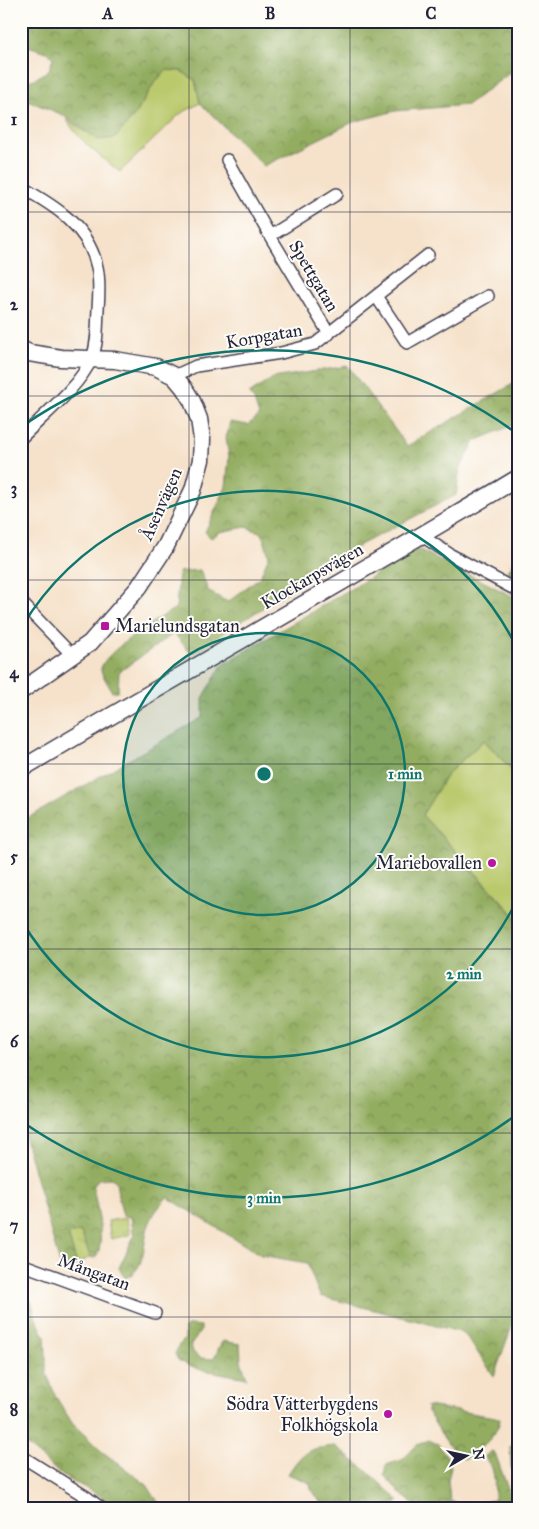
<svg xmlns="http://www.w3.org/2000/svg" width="539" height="1529" font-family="'IM FELL Great Primer',serif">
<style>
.grass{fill:#bac96c;stroke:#6e7654}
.forest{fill:url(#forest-crowns);stroke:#5a684e}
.park{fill:url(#park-tufts);stroke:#6e7654}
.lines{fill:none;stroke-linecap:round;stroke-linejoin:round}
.street-casing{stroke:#423f51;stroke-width:14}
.secondary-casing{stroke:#423f51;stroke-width:19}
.street{stroke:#fff;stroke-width:11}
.secondary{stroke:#fff;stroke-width:16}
.grid{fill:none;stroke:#22223b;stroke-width:1;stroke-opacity:0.55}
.ring{fill:none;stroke:#0f766e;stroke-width:2.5}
.poi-dot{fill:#b5179e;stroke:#fdfcf7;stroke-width:2}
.labels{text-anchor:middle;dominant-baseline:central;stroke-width:4;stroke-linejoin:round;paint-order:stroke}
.street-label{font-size:18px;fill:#22223b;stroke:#fdfcf7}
.poi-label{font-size:18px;fill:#22223b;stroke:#fdfcf7;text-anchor:end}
.centre{fill:#0f766e;stroke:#fdfcf7;stroke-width:2.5}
.ring-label{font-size:15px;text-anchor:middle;font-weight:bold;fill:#0f766e;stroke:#fdfcf7;stroke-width:4;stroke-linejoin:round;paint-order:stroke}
.neatline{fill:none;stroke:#22223b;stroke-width:2}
.grid-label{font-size:16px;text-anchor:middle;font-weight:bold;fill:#22223b}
</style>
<defs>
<pattern id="forest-crowns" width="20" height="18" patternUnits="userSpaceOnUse" patternTransform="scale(1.25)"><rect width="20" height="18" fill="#93ad60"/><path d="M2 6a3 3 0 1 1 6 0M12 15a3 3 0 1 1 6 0" fill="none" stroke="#788c50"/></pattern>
<pattern id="park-tufts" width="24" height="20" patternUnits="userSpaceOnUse" patternTransform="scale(1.25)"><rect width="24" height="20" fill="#bac96c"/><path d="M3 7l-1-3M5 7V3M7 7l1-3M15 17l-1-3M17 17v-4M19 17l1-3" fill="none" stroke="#a0ac5e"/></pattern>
</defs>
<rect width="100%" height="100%" fill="#fdfcf7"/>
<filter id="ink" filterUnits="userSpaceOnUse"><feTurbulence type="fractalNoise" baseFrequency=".02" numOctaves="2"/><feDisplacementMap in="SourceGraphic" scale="10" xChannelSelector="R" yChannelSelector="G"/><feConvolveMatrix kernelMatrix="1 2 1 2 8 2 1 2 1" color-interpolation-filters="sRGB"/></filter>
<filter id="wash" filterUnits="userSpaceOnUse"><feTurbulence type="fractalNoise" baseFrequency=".0096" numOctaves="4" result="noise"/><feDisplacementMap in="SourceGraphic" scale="20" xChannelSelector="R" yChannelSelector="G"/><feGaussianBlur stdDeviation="1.12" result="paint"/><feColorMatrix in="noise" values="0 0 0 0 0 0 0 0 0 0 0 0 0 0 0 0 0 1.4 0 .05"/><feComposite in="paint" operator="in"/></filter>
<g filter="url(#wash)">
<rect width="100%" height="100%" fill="#f6e2cb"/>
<path class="grass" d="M167,70l14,1 14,9 5,23 -20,11 -60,58c-21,-17 -40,-30 -54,-53l19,13 51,-18 18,-31z
M484,740l34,37v145l-7,-11 -89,-96 26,-42z"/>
<path class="forest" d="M21,21h497v46l-51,38 -72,6 -42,11 -89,44 -64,-63 -5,-23 -14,-9 -15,-1 -12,13 -18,31 -21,24 -16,2 -38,-26 -40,-16v-15l14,-4 14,-9 4,-12 -6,-6 -26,-8z
M348,366l59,80 111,-65v42l-43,18 -15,28 -4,26 -94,49 -171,110 -17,-21 -55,39 -1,19 -6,1c-3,-7 -9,-15 -11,-21 -3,-16 61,-55 75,-63l3,-36 21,-2 9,22 19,10 32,-25 9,-21 -7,-23 -16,-6 -26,5 -9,6 -6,-6 21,-45 3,-30 -3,-20 4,-15 18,3 11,-9 -5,-16 -5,-6 24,-16z
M418,549l100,50v178l-34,-37 -36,33 -26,42 89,97 7,10v387l-24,67 -30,-43 -144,-37 -13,-33 -46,-8 -94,-58c-5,7 -13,15 -16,23 -10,19 -2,49 -26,58l-6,-10 15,-32 -3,-19 -8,-1 -5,-20 -2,-15 -5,-3 -13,1 -5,8c3,17 14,57 2,71l-5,-1 -9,-25 -13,3 9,29 -5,7 -10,1 -41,-148v-302l182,-105v-19l19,-33z
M518,555v27l-4,-1 -7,-8z
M21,1298l10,3 6,20 8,16 1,17v18l10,25 16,26 28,27 47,35 9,14 8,9h-52l-13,-13 -36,-19 -38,-32 -4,-5z
M189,1325l12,1v4l-10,15 2,7 7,6 13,1c5,-5 5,-13 10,-18l17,3 1,17 6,17 -49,-9 -20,-9 -3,-6 4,-9 6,-6v-11z
M427,1406l68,11 5,2c-2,17 -21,31 -35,40 -13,-3 -29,-35 -37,-47z
M429,1440l9,4 10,14 3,9 -3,13 2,21 17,4 27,-5c1,-8 1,-27 -3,-34 -3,-4 -5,-5 -6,-10l7,-5 3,2 14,39 2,16h-92l-17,-13 -18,-20 2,-10 16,-5 15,-15z
M518,1442v42l-7,-17 -1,-20z
M335,1446l32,25 32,30 -9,7h-58l-12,-6 -9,-14 -1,-5 -22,-9c16,-24 19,-25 47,-28z"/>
<path class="park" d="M126,1218l4,15 -1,2 -18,4 -3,-18z
M81,1232l9,25 -13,7 -9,-30z"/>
</g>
<g filter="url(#ink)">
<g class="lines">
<g class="street-casing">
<path id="street" d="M227,160l43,76 59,98
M21,187c34,19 67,39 76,80 3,14 2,29 1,42 -1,17 0,34 -6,49 -13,29 -48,57 -71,80
M270,236l67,-42
M376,296l31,47 81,-47
M174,376l22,-10 85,-13 34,-9 113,-89
M422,536l29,19 67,36
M21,602l52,54
M21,1264l134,49
M21,1456l67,42 13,10"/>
</g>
<g class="secondary-casing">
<path id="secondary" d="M21,349l8,4 32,5 54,2 41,7 18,9 10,12 8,13 7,18 3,20 -1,21 -8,30 -27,56 -27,41 -49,56 -69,48
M21,769c165,-98 332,-192 497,-291"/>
</g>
<use href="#street" class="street"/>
<use href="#secondary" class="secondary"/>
</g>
</g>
<path class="grid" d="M189,21v1487M350,21v1487M21,212h497M21,396h497M21,580h497M21,764h497M21,949h497M21,1133h497M21,1317h497"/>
<circle cx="264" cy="774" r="141" fill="#0f766e" fill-opacity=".12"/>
<g class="ring">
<circle cx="264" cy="774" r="141"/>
<path d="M517 900A283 283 0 0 1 21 920M21 628A283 283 0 0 1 517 648"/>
<path d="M516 1115A424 424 0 0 1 24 1123M24 425A424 424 0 0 1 516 433"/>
</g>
<g class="poi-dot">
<rect x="100" y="621" width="10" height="10" rx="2.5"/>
<circle cx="492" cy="863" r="5"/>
<circle cx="388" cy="1414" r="5"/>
</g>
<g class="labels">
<g class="street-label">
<text transform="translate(314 276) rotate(59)">Spettgatan</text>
<text transform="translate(264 336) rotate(-10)">Korpgatan</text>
<text transform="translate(161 504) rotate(-66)">Åsenvägen</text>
<text transform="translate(312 576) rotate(-30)">Klockarpsvägen</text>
<text transform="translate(94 1272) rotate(20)">Mångatan</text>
</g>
<g class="poi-label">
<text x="115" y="626" text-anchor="start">Marielundsgatan</text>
<text x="482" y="863">Mariebovallen</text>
<text x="378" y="1404">Södra Vätterbygdens<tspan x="378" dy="21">Folkhögskola</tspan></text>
</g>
</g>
<circle cx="264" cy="774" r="8" class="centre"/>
<g class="ring-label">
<text x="405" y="779">1 min</text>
<text x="464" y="979">2 min</text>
<text x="264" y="1203">3 min</text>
</g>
<rect width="539" height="1529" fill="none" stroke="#fdfcf7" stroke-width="55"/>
<g transform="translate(466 1456) rotate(81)" stroke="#fdfcf7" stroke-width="4" paint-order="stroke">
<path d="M0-4L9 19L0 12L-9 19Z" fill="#22223b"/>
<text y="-8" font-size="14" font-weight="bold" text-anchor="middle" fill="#22223b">N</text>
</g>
<rect x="28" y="28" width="484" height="1474" class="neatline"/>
<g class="grid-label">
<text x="108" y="19">A</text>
<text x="270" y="19">B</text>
<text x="431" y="19">C</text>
<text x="14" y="125">1</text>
<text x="14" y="310">2</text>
<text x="14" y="494">3</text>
<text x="14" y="678">4</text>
<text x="14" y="862">5</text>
<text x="14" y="1047">6</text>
<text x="14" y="1231">7</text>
<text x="14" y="1415">8</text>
</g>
</svg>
